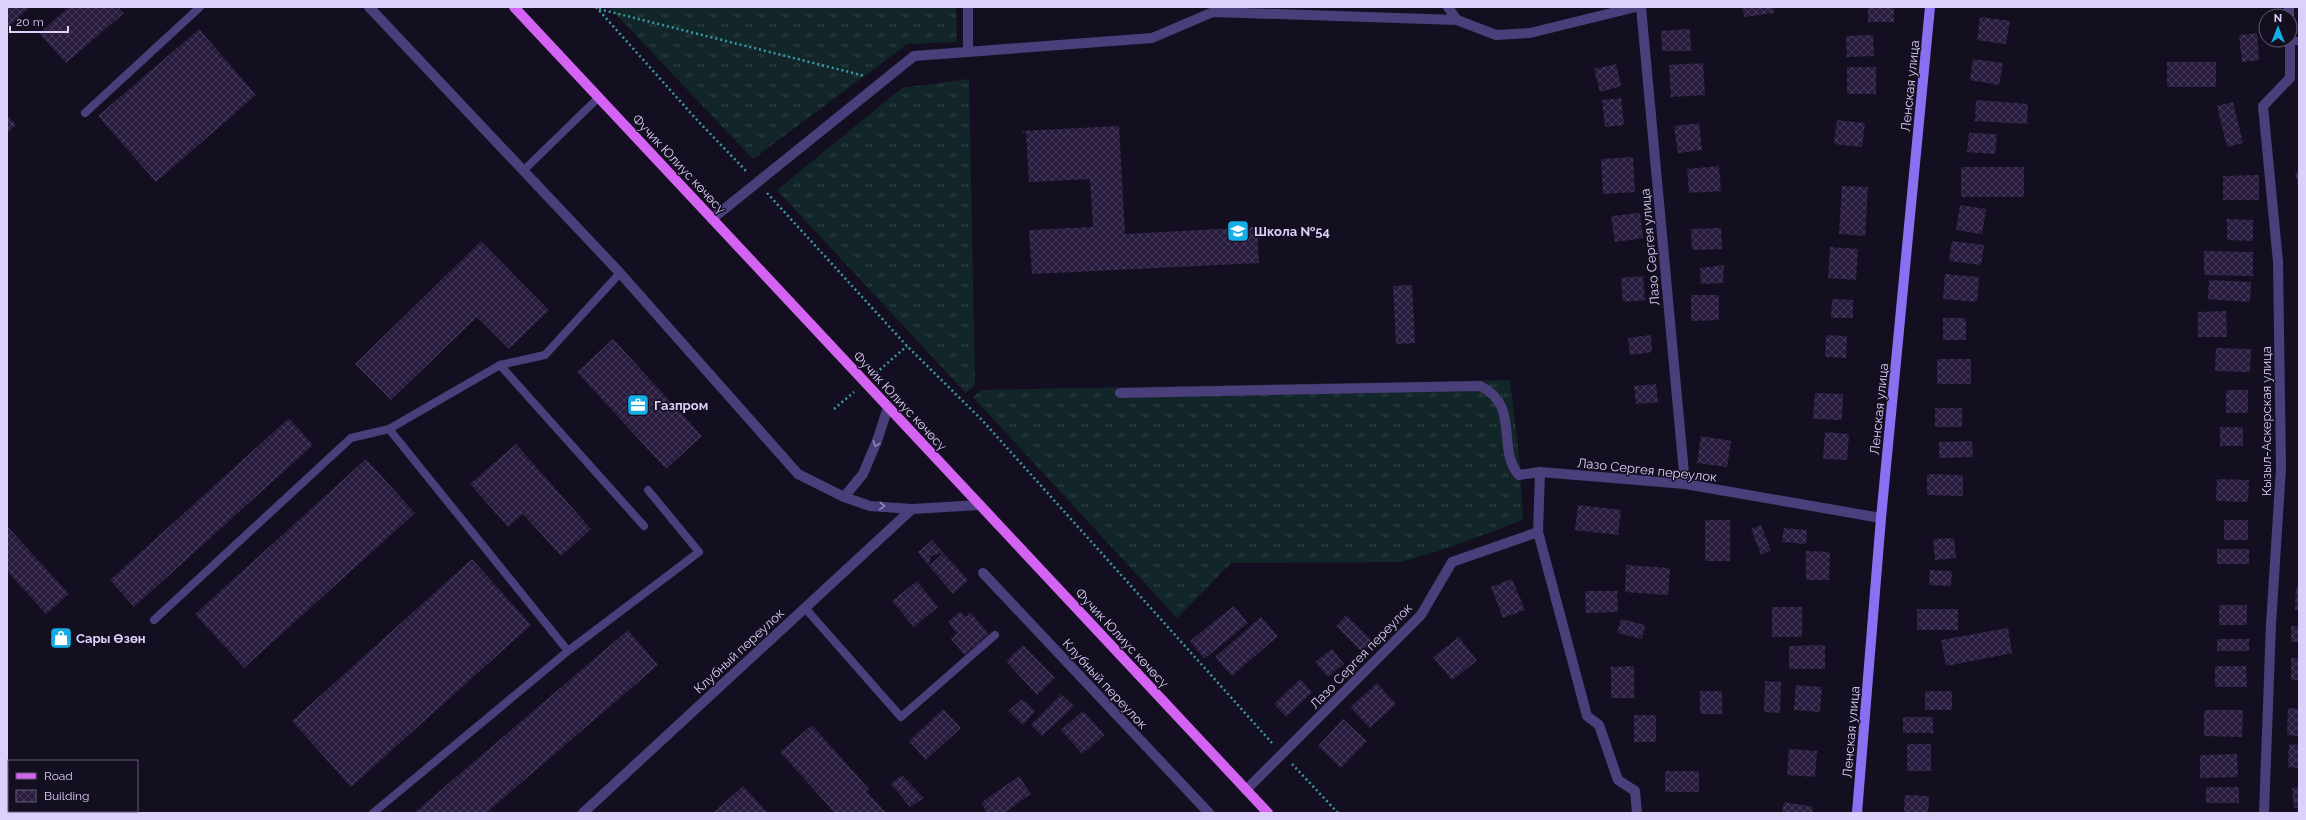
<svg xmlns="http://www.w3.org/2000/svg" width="2306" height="820" font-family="Raleway,sans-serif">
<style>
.grass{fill:url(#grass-tufts)}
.building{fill:url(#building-cross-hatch)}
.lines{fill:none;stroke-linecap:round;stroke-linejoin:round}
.path{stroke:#389ca8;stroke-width:2.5;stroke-dasharray:2 3;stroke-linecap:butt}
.lane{stroke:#4a3e7b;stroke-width:8}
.street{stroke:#4a3e7b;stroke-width:10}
.secondary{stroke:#8970f3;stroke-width:10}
.primary{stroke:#d462f2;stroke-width:10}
.oneway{stroke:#9488bb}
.labels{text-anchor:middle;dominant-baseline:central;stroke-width:3;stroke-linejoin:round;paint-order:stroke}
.street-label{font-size:13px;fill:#ddd1fb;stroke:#140f20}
.poi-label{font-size:13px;font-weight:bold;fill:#ddd1fb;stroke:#140f20;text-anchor:start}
</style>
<defs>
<pattern id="grass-tufts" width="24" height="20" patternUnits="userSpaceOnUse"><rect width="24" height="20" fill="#122629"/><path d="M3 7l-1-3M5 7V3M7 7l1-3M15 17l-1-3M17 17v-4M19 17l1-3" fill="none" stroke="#344449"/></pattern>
<pattern id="building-cross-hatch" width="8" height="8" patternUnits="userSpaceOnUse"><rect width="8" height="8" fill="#291c3f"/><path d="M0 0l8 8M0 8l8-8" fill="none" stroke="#483c5c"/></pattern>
</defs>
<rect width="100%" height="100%" fill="#140f20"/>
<path class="grass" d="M609,7h347l1,35 -50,2 -154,115z
M969,79l6,306 -9,8 -189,-203 125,-102z
M1510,380l9,76 4,64 -78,29 -44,13 -170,1 -54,55 -204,-221 8,-7z"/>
<path class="building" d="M7,7h23l-23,21z
M69,7h49l6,6 -58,50 -27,-30z
M1743,7h30l1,6 -30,4z
M1868,7h26v15h-26z
M1980,17l30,4 -4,23 -29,-4z
M199,29l57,66 -100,87 -58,-66z
M1690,29l1,22h-29l-1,-20z
M2257,33l2,27 -17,2 -3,-27z
M1873,35l1,21 -27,1 -1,-21z
M1973,59l30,4 -4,22 -29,-5z
M2167,62h49v25h-49z
M1703,63l2,32 -34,2 -2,-32z
M1616,64l5,22 -21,6 -6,-23z
M1847,67h29v27h-29z
M1621,98l3,27 -19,2 -3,-27z
M1976,100l52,4 -1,20 -52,-3z
M2233,102l10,41 -16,4 -10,-41z
M7,115l9,10 -9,8z
M1837,120l28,3 -3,24 -28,-3z
M1699,123l3,27 -24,3 -4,-27z
M1119,126l6,108 132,-7 2,36 -227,11 -3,-44 64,-3 -3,-48 -61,3 -3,-49h-4v-2z
M1969,133l28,1 -2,20 -28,-2z
M1633,157l2,35 -32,2 -2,-35z
M1719,166l2,25 -32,2 -2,-24z
M1961,167h63v30h-63z
M2295,172h4v13h-1z
M2259,175v25h-36v-24z
M1842,186l26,1 -3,49 -26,-2z
M1960,205l26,4 -4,25 -26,-4z
M1640,213l3,25 -28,4 -4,-26z
M2227,219l26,1v21l-26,-1z
M1721,228l1,21 -30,1 -1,-21z
M481,241l68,69 -40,39 -32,-32 -86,83 -36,-36z
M1952,241l32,4 -3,20 -32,-4z
M1830,247l28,2 -2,31 -28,-2z
M2204,251l49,1v24l-49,-1z
M1724,265l-1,18 -22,1 -1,-16z
M1945,274l34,3 -2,25 -34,-3z
M1643,276l2,24 -22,2 -2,-24z
M2209,280l42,2 -1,20 -42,-3z
M1412,285l3,58 -19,1 -3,-58z
M1691,295h28v25l-28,1z
M1832,299l21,1v18h-22z
M2226,311l1,26h-29v-25z
M1943,318h23v22h-23z
M1651,335l1,17 -22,3 -2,-17z
M1826,335l21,1 -1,22 -21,-1z
M613,339l89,97 -36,33 -89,-97z
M2216,348l35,1 -1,23 -35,-1z
M1937,359h34v25h-34z
M1656,384l2,18 -22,2 -2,-18z
M2226,390h22v23h-22z
M1815,393l28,1 -1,26 -29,-1z
M1935,408h27v19h-27z
M289,418l24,27 -179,162 -24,-27z
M2220,427h23v19h-23z
M1825,432l24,2 -2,26 -24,-1z
M1701,436l30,5 -4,26 -30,-4z
M1972,441l1,16 -34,1v-16z
M516,444l75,85 -30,27 -38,-42 -15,13 -38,-43z
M366,459l49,54 -171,155 -49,-54z
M1927,474l36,1v21l-36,-1z
M2217,479l32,1 -1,22 -32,-1z
M1578,505l43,5 -3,25 -43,-5z
M1705,520h25v41h-25z
M2224,520h24v20h-24z
M1761,525l10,25 -10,5 -10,-26z
M7,526l62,68 -23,20 -39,-43z
M1784,528l23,2 -1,14 -24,-2z
M1954,538l2,20 -21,2 -2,-21z
M932,540l36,40 -15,14 -24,-28 14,-13 -12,3 -2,10 -11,-14z
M2217,549h32v15h-32z
M1806,551l24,1 -1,28h-23z
M472,559l59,66 -180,162 -59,-66z
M1626,565l44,3 -2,27 -43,-3z
M1930,570l22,1 -1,15 -22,-1z
M1512,579l13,31 -22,8 -12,-31z
M917,581l21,26 -24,20 -22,-26z
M2296,587h3v23h-4z
M1585,591h32l1,21 -32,1z
M2219,605h28v20h-28z
M1234,606l14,17 -44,36 -14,-18z
M1772,607h30v30h-30z
M1917,609h41v21h-41z
M960,611l6,6 5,-4 18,21 -24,21 -14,-16 6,-6 -9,-11z
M1346,615l27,27 -11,10 -26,-26z
M1261,617l17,19 -46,40 -17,-19z
M1621,619l24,6 -3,14 -25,-6z
M2291,626h8v16h-8z
M2008,628l4,25 -66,13 -5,-26z
M628,630l30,35 -172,148h-72z
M1459,637l18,24 -25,19 -19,-23z
M2217,639h32v12h-32z
M1023,645l32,33 -18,17 -31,-34z
M1825,645v24h-36v-23z
M1332,649l12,15 -16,13 -13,-15z
M2291,658h8v22h-8z
M1634,666v32h-23v-31z
M2215,666h31l1,21h-32z
M1300,679l12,13 -26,25 -12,-13z
M1765,681l16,1 -1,31 -16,-1z
M1377,683l19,21 -26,24 -20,-21z
M1796,685l26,2 -2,25 -26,-2z
M1700,691h22v23h-22z
M1925,691h27v19h-27z
M1061,694l13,12 -32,30 -11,-11z
M1022,699l13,12 -12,14 -15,-14z
M2288,708l11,1v27l-12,-1z
M943,709l18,19 -35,32 -17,-19z
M2204,710h39l-1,27 -38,-1z
M1083,711l22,24 -23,19 -21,-24z
M1634,715h22v27h-22z
M1903,717h30v16h-30z
M1343,719l24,22 -26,27 -23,-22z
M812,725l57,64 -3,2 20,22h-51l-55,-61z
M1907,744h24v27h-24z
M2289,744l10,1v23l-11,-1z
M1789,749l28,2 -2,26 -28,-2z
M2237,754l1,23 -38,1v-23z
M1665,771h34v21h-34z
M902,775l22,23 -14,9 -19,-23z
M1019,776l12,18 -27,19h-16l-7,-10z
M743,786l25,27h-55z
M2206,787h33v16h-33z
M2299,787v20l-5,1 -2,-20z
M1905,795l24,1 -1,17h-24z
M1784,802l29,5 -1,6h-30z"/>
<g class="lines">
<path class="path" d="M596,7l101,113 50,52
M599,9l266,67
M767,193l140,153 75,74 290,323
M876,373l31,-27
M834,409l20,-17
M1292,764l46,49"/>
<path class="lane" d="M2290,41h9
M85,113l115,-106
M524,170l75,-73
M500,365l144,161
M389,429l179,222
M805,608l96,109 94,-82
M154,620l197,-182 38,-9 111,-64 45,-10 75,-82
M373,813l195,-162 131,-99 -51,-62"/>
<path class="street" d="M369,7l251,266 178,201 46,23 26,9 42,3 68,-4
M1448,7l9,13 39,15 34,-2 106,-26
M1641,7l44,477
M2289,7v9
M968,52v-45
M712,219l202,-163 238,-18 61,-26 244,8
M1120,393l360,-7c41,19 16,64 39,89l21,-3
M844,497l19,-23 14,-33 11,-34
M983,573l226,240
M1246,790l175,-175 31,-53 86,-30
M583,813l329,-304
M1637,813l-2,-22 -17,-11 -19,-55 -12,-9 -49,-184 2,-60 145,12 196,34
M2264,813l7,-189 10,-156 -3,-206 -15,-156 27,-28v-38"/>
<path class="secondary" d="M1857,813l24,-295 49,-511"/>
<path class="primary" d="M514,7l754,806"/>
</g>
<defs><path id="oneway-chevron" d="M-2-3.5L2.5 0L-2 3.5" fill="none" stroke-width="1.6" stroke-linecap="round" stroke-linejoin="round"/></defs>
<g class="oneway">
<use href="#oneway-chevron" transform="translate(876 444) rotate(111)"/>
<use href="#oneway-chevron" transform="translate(882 506) rotate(4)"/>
</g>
<defs>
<g id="school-square" transform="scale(1.15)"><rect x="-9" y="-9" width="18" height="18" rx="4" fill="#14ade5" stroke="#140f20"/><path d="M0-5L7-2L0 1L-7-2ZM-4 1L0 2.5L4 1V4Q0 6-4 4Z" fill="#fff"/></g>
<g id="office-square" transform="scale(1.15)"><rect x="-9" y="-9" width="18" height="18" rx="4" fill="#14ade5" stroke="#140f20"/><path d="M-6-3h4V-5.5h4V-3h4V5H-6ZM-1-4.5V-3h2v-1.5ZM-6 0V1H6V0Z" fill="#fff"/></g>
<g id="shop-square" transform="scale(1.15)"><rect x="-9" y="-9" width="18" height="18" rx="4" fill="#14ade5" stroke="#140f20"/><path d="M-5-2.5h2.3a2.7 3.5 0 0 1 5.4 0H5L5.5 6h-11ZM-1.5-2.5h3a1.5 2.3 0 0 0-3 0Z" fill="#fff"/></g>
</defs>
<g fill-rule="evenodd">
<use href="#school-square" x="1238" y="231"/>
<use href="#office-square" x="638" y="405"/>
<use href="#shop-square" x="61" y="638"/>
</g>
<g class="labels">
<g class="street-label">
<text transform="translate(1910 86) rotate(-84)">Ленская улица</text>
<text transform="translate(679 164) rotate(47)">Фучик Юлиус көчөсү</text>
<text transform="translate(1650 247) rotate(-95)">Лазо Сергея улица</text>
<text transform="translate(900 401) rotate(47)">Фучик Юлиус көчөсү</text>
<text transform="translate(1879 409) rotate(-84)">Ленская улица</text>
<text transform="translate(2266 421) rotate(-90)">Кызыл-Аскерская улица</text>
<text transform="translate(1647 470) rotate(6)">Лазо Сергея переулок</text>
<text transform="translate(1122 638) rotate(47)">Фучик Юлиус көчөсү</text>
<text transform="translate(739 651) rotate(-43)">Клубный переулок</text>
<text transform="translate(1361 656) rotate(-46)">Лазо Сергея переулок</text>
<text transform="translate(1105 684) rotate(47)">Клубный переулок</text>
<text transform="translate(1851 732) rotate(-85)">Ленская улица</text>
</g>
<g class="poi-label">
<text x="1254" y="231">Школа №54</text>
<text x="654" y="405">Газпром</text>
<text x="76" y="638">Сары Өзөн</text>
</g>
</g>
<rect width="2306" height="820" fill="none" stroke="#ddd1fb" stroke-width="16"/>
<rect x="8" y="760" width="130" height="52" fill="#140f20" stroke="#645d78"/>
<rect x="16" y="773" width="20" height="6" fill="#d462f2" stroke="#645d78"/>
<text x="44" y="780" font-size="12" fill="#ddd1fb">Road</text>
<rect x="16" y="790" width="20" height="12" fill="url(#building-cross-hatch)" stroke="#645d78"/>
<text x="44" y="800" font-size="12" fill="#ddd1fb">Building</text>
<g transform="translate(2278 28)"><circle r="19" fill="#140f20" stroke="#645d78"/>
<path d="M0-3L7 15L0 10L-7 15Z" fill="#14ade5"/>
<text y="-6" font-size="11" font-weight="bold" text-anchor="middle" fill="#ddd1fb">N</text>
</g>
<path d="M10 26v6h58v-6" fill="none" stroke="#ddd1fb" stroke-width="2"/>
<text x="16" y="26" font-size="12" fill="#ddd1fb" stroke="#140f20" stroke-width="3" paint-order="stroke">20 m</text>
</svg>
